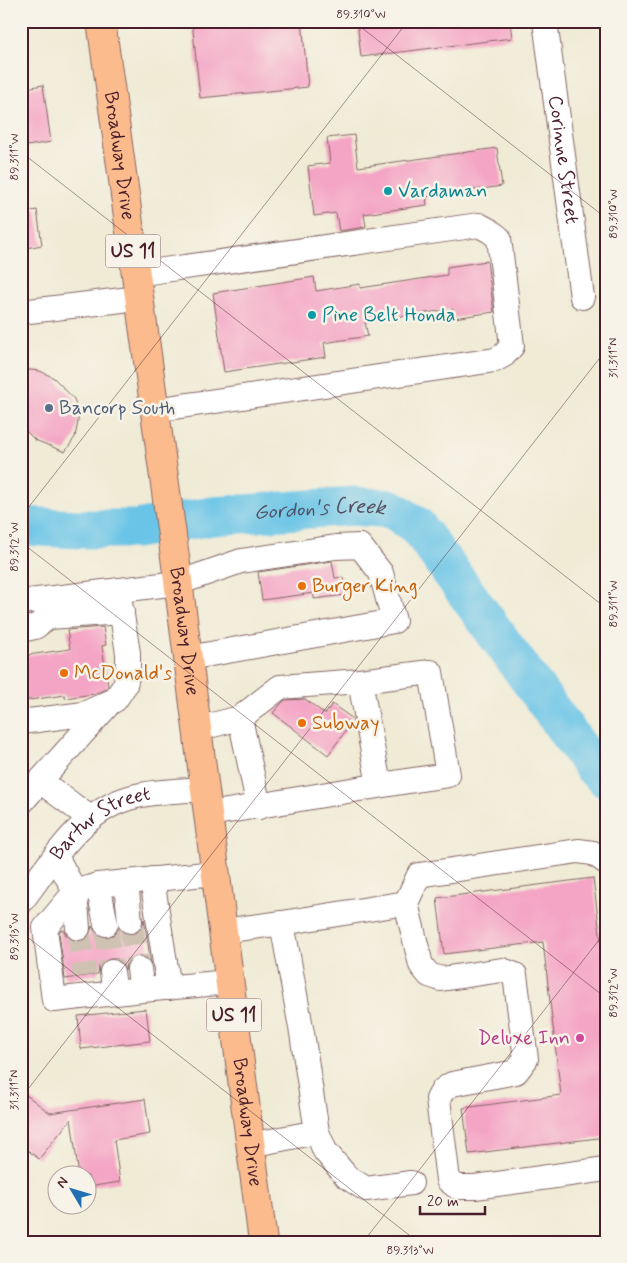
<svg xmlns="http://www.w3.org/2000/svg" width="627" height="1263" font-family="Mynerve,sans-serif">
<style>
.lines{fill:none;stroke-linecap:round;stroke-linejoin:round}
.river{stroke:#69c4e7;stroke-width:39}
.building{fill:#f4a5c5}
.minor-tunnel{stroke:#cfc2b3;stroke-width:24;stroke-dasharray:24 12;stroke-linecap:butt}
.minor-casing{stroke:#846666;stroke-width:26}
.major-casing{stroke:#846666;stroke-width:30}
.minor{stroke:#fff;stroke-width:24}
.major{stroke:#fbbb8d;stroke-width:28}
.ticks{fill:none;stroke:#4a1f2b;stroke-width:1;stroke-opacity:0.45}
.culture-dot{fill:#0f9aa8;stroke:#f7f3e8;stroke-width:2}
.service-dot{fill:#5c6f8a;stroke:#f7f3e8;stroke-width:2}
.food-dot{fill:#e8710a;stroke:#f7f3e8;stroke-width:2}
.hotel-dot{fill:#d1479c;stroke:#f7f3e8;stroke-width:2}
.labels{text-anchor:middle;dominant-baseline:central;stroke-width:5;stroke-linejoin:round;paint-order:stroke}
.shield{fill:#f7f3e8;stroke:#7e5f64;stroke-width:1}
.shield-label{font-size:19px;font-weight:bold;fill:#4a1f2b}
.street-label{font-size:20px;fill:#4a1f2b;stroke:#f7f3e8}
.culture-label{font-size:20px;fill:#0d838f;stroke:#f7f3e8;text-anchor:start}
.service-label{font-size:20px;fill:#4e5e75;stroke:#f7f3e8;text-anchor:start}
.food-label{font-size:20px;fill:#c56008;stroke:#f7f3e8;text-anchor:start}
.hotel-label{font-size:20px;fill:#b23c85;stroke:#f7f3e8;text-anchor:end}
.water-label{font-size:21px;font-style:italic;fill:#535163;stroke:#f7f3e8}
.neatline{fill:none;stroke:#4a1f2b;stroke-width:2}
.ticks-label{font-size:12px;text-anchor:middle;fill:#4a1f2b}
</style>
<rect width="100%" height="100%" fill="#f7f3e8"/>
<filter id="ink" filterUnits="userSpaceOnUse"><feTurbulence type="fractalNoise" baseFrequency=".02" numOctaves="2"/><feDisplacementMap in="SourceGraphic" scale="10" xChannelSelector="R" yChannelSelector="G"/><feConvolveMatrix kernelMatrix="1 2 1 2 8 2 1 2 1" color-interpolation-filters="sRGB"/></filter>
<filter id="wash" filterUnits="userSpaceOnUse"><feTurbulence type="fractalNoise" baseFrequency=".0096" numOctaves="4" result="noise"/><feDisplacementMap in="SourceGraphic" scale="20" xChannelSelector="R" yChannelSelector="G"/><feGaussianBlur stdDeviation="1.12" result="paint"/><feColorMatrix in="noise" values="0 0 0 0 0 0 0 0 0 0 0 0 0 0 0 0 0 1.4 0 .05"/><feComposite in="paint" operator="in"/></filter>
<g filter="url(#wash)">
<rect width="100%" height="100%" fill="#f0ebd5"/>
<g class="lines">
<path class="river" id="s1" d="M21,526l57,3h58l77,-13 141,-10 38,3 26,18 175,240 13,12"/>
</g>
<g id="blocks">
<path class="building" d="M192,21h110l6,66 -108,11z
M357,21h153l2,17 -151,19z
M43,85l8,57 -30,5v-58z
M354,135l4,32 139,-19 5,38 -76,11 1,8 -63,9 2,13 -27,4 -3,-18 -22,3 -6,-50 22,-3 -3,-25z
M37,210l5,35 -21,4v-36z
M487,261l7,51 -40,6 -1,-9 -88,13 3,14 -44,7 2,14 -102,15 -11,-79 101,-16 2,14 44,-7v4l87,-13v-8z
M21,369l19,2 14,7 20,21 5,17 -4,21 -10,15 -30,-12 -14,-14z
M332,561l3,17 8,-1 2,18 -31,4v-6l-52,7 -4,-28z
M103,627l3,18 -4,1 6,40 -2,3 -12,5 -29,4v-3l-42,6 -2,-10v-35l49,-7 -3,-19z
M305,699l20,15 7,-10 21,15v2l-25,34 -55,-42 7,-8 5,-5z
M593,878l13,104v155l-137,17 -6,-46 98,-13 -18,-153 -99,12 -7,-56z
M144,919l7,45 -2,-4 -4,-4h-8l-7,3 -4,4 -1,7 -3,-7 -4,-4h-8l-7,3 -4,4 -1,8 -33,5 -6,-47 2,-2h3l2,5 6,5 8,2 5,-2 5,-6 2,-8 4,7 6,4h7l6,-2 4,-6 6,5 7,1 6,-3 4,-5z
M146,1009l4,32 -69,8 -3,-33z
M21,1091l29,22 95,-14 5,35 -36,6 6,42 -32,5v-11h-9l-8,-57 -32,40 -18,-14z"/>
</g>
</g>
<g filter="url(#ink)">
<use href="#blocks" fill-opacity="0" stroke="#846666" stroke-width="1"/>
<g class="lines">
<path class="minor-tunnel" d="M130,921l9,48
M106,924l6,48
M78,928l7,48"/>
<g class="minor-casing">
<g id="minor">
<path id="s2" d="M545,21l37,276"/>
<path d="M136,274l343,-49 11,6 9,7 13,108 -8,9 -9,5 -341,50"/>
<path d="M21,312l118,-14"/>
<path d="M21,602l157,-19 63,-22 95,-14 24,-1 21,27 13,48 -206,37"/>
<path d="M21,630l14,-3 14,-10 73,-5"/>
<path d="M360,681l19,104"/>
<path d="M240,718l19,89"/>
<path d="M21,722l63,-8 31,-14 10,-15 3,-13v-19l-10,-63"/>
<path d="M197,729l43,-11 40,-31 80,-6 71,-9 17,103c-80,11 -160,27 -240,39"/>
<path d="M21,803l19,-22"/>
<path d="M90,818l-50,-37 67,-75"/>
<path d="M56,856l19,36 -30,36 9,72 88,-10 87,-8"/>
<path d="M152,879l17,109"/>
<path d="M126,882l4,39"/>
<path d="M98,885l8,39"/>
<path id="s3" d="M21,902c29,-38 59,-90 108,-104 24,-7 50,-7 75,-9"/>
<path d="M406,903l15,62 8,10 12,4 61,-9 13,5 11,84 -10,13 -64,12 -9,6 -5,9 10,81 9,7h18l131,-18"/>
<path d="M282,923l124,-20 13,-28 159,-24 15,2 13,9"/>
<path d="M78,928l-3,-36 23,-7 117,-12"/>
<path d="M223,931l59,-8 20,110 15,99 8,19 22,26 19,12 45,-6"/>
<path d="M139,969l3,21"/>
<path d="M112,972l3,21"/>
<path d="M250,1145l67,-13"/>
</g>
</g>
<g class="major-casing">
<g id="major">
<path id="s4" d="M101,21l74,536 88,685"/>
</g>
</g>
<use href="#minor" class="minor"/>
<use href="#major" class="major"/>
</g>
</g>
<path class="ticks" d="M353,21l253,197M21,152l585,456M21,517l387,-496M21,542l585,456M21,932l397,310M21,1098l585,-748M363,1242l243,-311"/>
<g class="culture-dot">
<circle cx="388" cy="191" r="5"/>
<circle cx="312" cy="315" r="5"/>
</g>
<circle class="service-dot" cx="49" cy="408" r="5"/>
<g class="food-dot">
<circle cx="302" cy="586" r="5"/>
<circle cx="64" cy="673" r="5"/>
<circle cx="302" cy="723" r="5"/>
</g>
<circle class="hotel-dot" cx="580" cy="1038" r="5"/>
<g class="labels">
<g class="shield">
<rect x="105.5" y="234.5" width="55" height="33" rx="4"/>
<rect x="206.5" y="998.5" width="55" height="33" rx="4"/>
</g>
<g class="shield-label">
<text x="133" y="251">US 11</text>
<text x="234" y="1015">US 11</text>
</g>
<g class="street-label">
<text stroke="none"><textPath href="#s4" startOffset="136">Broadway Drive</textPath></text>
<text stroke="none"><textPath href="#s2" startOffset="140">Corinne Street</textPath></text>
<text stroke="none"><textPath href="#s4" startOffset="616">Broadway Drive</textPath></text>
<text stroke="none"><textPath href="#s3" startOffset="115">Bartur Street</textPath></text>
<text stroke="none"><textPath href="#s4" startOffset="1111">Broadway Drive</textPath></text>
</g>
<g class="culture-label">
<text x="398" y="191">Vardaman</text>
<text x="322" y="315">Pine Belt Honda</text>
</g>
<g class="service-label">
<text x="59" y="408">Bancorp South</text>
</g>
<g class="food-label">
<text x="312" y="586">Burger King</text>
<text x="74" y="673">McDonald's</text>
<text x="312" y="723">Subway</text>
</g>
<g class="hotel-label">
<text x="570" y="1038">Deluxe Inn</text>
</g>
<g class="water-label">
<text stroke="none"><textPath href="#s1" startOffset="300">Gordon's Creek</textPath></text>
</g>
</g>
<rect width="627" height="1263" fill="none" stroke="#f7f3e8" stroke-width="55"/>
<g transform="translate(72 1190) rotate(308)"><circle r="24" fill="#f7f3e8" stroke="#b29e9c"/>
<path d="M0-4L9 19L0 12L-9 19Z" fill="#1f6fb2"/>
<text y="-8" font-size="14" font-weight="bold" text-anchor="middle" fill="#4a1f2b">N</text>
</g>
<path d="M420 1206v8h65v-8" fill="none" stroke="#4a1f2b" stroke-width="2.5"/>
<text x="427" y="1206" font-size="15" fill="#4a1f2b" stroke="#f7f3e8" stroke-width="4" paint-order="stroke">20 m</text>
<rect x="28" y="28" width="572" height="1208" class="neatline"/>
<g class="ticks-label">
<text x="361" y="18">89.310°W</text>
<text transform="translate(14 157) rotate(-90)" y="4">89.311°W</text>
<text transform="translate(613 214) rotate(-90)" y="4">89.310°W</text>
<text transform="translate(613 358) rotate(-90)" y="4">31.311°N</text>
<text transform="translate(14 547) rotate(-90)" y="4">89.312°W</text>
<text transform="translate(613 604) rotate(-90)" y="4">89.311°W</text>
<text transform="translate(14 937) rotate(-90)" y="4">89.313°W</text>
<text transform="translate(613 993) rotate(-90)" y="4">89.312°W</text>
<text transform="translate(14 1090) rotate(-90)" y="4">31.311°N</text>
<text x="410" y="1254">89.313°W</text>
</g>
</svg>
